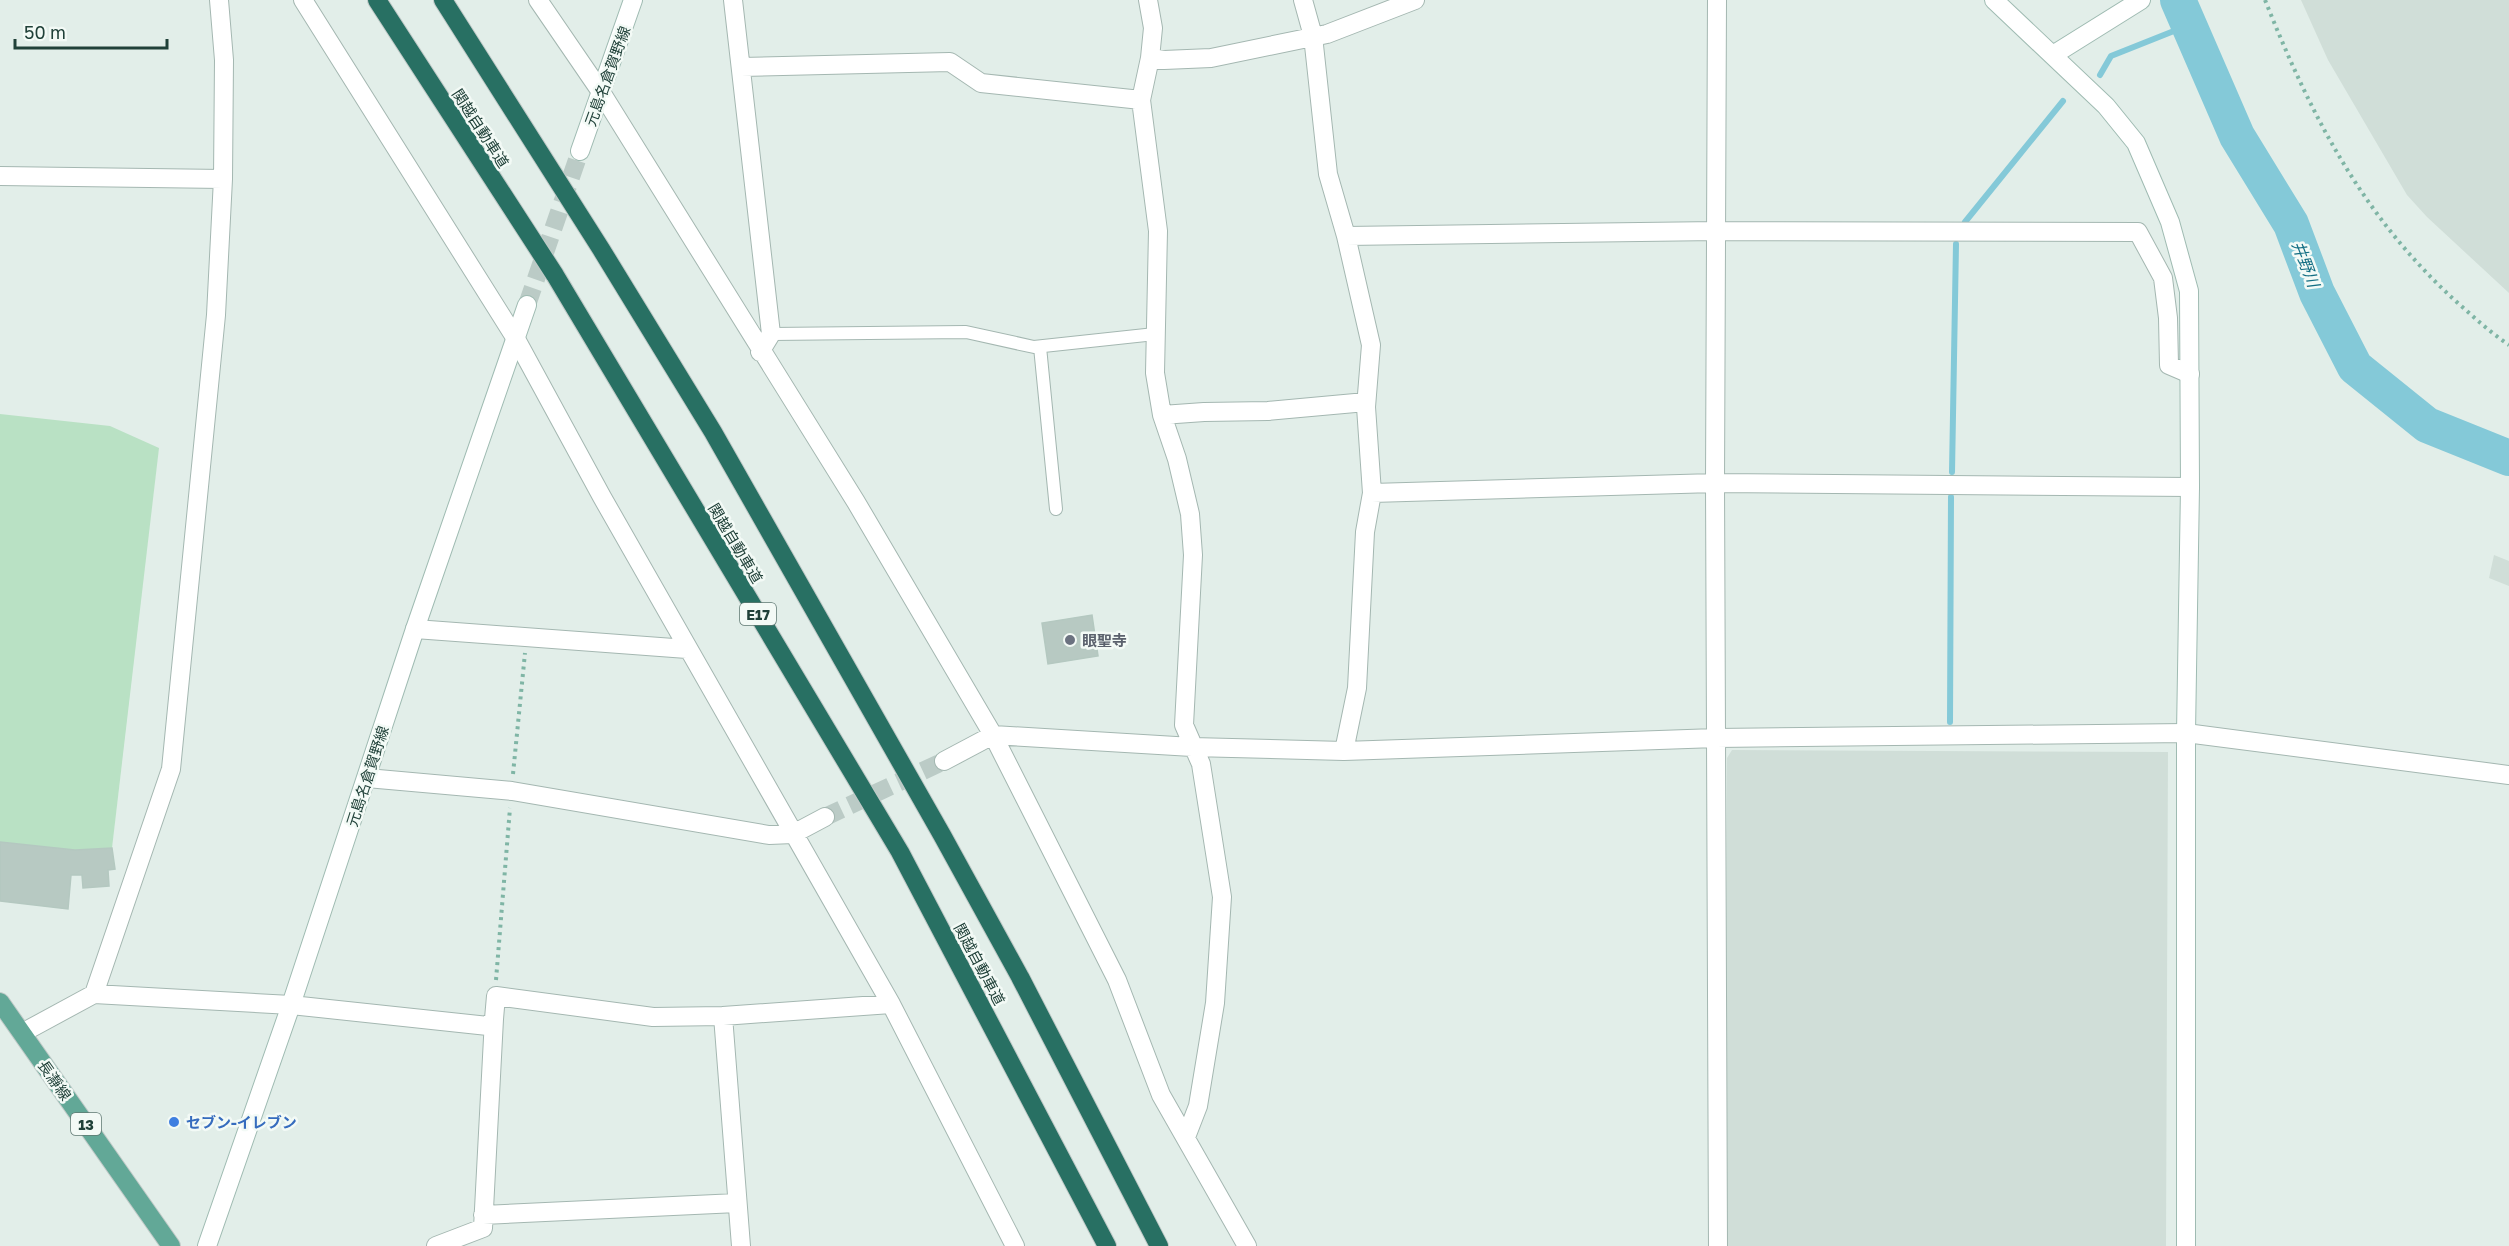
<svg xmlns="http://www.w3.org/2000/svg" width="2509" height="1246" font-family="'Golos Text','Noto Sans JP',sans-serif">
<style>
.built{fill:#d0ded8}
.green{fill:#b9e1c4}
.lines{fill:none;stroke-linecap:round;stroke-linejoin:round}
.stream{stroke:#84c9d8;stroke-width:6}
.river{stroke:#84c9d8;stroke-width:36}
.building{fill:#b7c9c2;stroke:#b4c8c0;stroke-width:1.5}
.street-tunnel{stroke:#bbcbc6;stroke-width:18;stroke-dasharray:18 9;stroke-linecap:butt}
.secondary-tunnel{stroke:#bbcbc6;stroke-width:18;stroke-dasharray:18 9;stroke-linecap:butt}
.lane-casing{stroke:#a4b7b1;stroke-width:14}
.street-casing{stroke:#a4b7b1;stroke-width:20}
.secondary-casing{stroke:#9fbbb2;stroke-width:20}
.primary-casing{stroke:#c1cac8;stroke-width:20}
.highway-casing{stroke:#c1cac8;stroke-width:20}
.path{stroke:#7fb5a5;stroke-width:4;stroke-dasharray:3 4.5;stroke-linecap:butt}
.lane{stroke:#fff;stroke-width:12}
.street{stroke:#fff;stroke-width:18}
.secondary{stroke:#fff;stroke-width:18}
.primary{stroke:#62a897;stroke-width:18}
.highway{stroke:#287063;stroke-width:18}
.worship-dot{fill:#6b7280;stroke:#f3faf6;stroke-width:2}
.shop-dot{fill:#3f7fe0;stroke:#f3faf6;stroke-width:2}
.labels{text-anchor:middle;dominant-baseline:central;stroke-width:5;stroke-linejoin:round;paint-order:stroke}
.shield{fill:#f3faf6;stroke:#5f7872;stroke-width:1.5}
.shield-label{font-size:14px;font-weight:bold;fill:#204139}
.street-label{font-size:15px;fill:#204139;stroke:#f3faf6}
.worship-label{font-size:15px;font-weight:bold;fill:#5b616d;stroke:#f3faf6;text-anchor:start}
.shop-label{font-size:15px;font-weight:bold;fill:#366cbe;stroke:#f3faf6;text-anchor:start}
.water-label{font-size:16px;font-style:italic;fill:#136e83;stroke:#f3faf6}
</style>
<rect width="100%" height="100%" fill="#e2eee9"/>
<path class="built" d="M2301,0h208v293l-82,-76 -20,-22 -79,-135z
M2494,555l15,6v25l-20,-8z
M1732,750l436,2 -2,494h-440l1,-488z"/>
<path class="green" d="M0,414l110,12 49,22 -47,400 -37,2 -75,-8z"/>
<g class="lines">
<path class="stream" d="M2100,75l11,-19 78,-31
M1965,222l98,-121
M1952,472l4,-228
M1950,722l1,-225"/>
<path class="river" d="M2178,0l59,136 54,88 26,69 38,74 72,58 82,33"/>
</g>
<path class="building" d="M1092,615l6,41 -50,8 -6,-41z
M0,842l75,8 37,-2 3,21 -7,1 1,16 -26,2 -1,-13h-11l-3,34 -68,-8z"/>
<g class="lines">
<path class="street-tunnel" d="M825,817l119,-56"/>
<path class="secondary-tunnel" d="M527,305l53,-154"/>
<g class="lane-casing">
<path id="lane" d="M771,334l195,-2 68,15 121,-13
M1040,347l16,162"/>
</g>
<g class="street-casing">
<path id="street" d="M303,0l213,339 86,158 289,507 124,242
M538,0l63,92 255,410 137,233 124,245 44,115 86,151
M733,0l38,334 -11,18
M1148,0l5,28 -3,30 -9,42 17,131 -3,142 7,42 15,44 13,55 3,41 -9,170 17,39 21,133 -7,106 -17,103 -12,31
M1303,0l10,36 15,138 18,62 25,109 -5,62 6,86 -7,39 -8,156 -13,63
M1717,0l-2,483 3,763
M1150,58l14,2 47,-2 116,-24 88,-34
M741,67l209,-5 31,21 160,17
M0,176l223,3
M1346,236l371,-5 421,1 25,46 5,40 1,47 21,9
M1162,415l42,-3 64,-1 98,-9
M1372,493l343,-10 475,4
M415,629l272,20
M944,761l49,-26 199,12 152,4 372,-13 470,-5 323,42
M367,778l145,13 257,44 24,-1 32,-17
M94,994l77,-225 45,-454 7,-136 1,-119 -5,-60
M723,1016l18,230
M22,1033l72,-39 197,11 197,21 6,-7 2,-23 157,21 70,-1 168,-12
M483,1215l254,-12
M436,1246l47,-18 11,-209"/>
</g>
<g class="secondary-casing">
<path id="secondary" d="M1994,0l112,106 30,37 34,79 19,69 1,196 -4,246v513
M2053,55l88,-55
M580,151l53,-151
M207,1246l84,-241 124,-376 112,-324"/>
</g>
<g class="primary-casing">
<path id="primary" d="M0,1002l171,244"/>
</g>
<g class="highway-casing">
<path id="highway" d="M377,0l178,275 345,577 207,394
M443,0l158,249 112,183 229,403 78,142 139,269"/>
</g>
<path class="path" d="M2265,0c47,118 99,219 195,305 16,14 31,28 49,40
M513,774l12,-121
M496,980l14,-172"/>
<use href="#lane" class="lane"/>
<use href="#street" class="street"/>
<use href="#secondary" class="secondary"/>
<use href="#primary" class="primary"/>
<use href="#highway" class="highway"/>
</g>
<circle class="worship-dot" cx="1070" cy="640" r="6"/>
<circle class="shop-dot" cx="174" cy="1122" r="6"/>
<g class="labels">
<g class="shield">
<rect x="740" y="603" width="36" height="22" rx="4.5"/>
<rect x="71" y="1113" width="30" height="22" rx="4.5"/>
</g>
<g class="shield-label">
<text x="758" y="614">E17</text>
<text x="86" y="1124">13</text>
</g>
<g class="street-label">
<text transform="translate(607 76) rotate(-70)">元島名倉賀野線</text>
<text transform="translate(481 128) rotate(57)">関越自動車道</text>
<text transform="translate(736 543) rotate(59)">関越自動車道</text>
<text transform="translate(367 776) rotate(-72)">元島名倉賀野線</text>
<text transform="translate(980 964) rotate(62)">関越自動車道</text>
<text transform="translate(55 1080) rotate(55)">長瀞線</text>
</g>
<g class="worship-label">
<text x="1082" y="640">眼聖寺</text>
</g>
<g class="shop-label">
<text x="186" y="1122">セブン-イレブン</text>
</g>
<g class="water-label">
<text transform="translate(2306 264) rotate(69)">井野川</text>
</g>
</g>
<path d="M15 39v9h152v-9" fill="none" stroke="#204139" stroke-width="3"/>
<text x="24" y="39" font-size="18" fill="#204139" stroke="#f3faf6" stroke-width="4.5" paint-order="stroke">50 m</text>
</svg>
